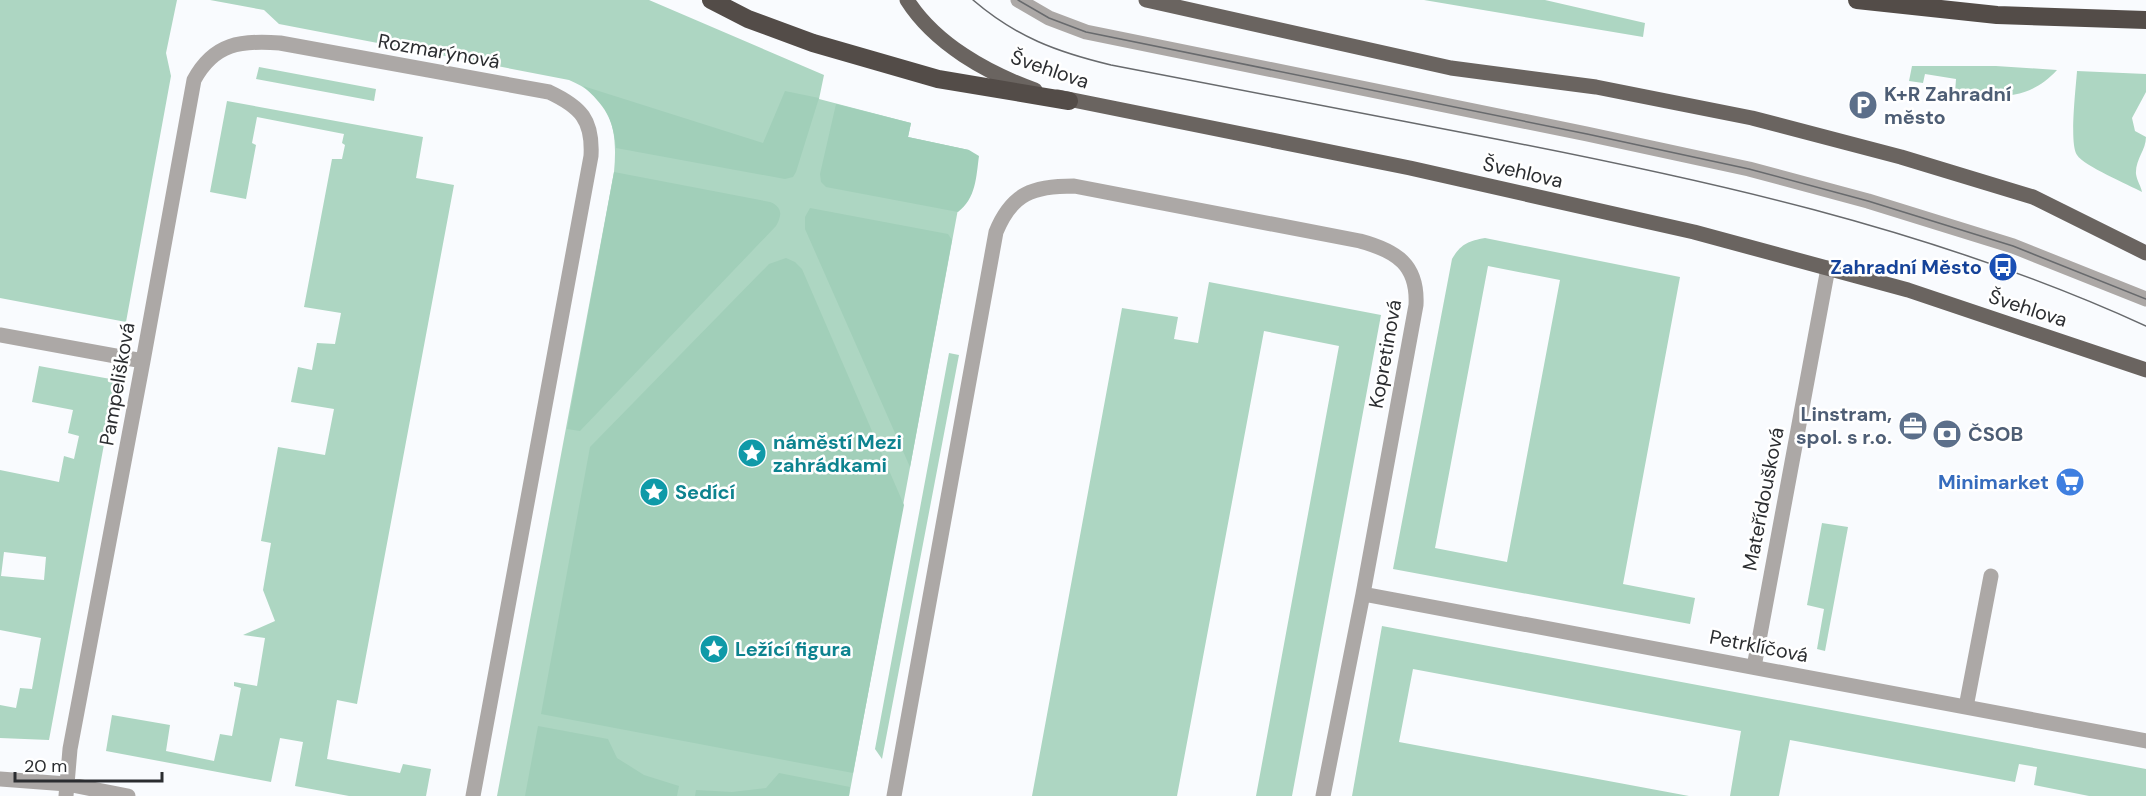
<svg xmlns="http://www.w3.org/2000/svg" width="2146" height="796" font-family="'DM Sans',sans-serif">
<style>
.green{fill:#add6c2;fill-rule:evenodd}
.forest{fill:#a1cfb9}
.lines{fill:none;stroke-linecap:round;stroke-linejoin:round}
.minor{stroke:#aca8a6;stroke-width:15}
.major{stroke:#6a6460;stroke-width:15}
.highway{stroke:#534c48;stroke-width:18}
.tram{stroke:#686a6d;stroke-width:1.5}
.labels{text-anchor:middle;dominant-baseline:central;stroke-width:5;stroke-linejoin:round;paint-order:stroke}
.street-label{font-size:20px;fill:#2b2d30;stroke:#fff}
.service-label{font-size:20px;font-weight:bold;fill:#4e5e75;stroke:#fff;text-anchor:start}
.transit-label{font-size:20px;font-weight:bold;fill:#164399;stroke:#fff;text-anchor:end}
.culture-label{font-size:20px;font-weight:bold;fill:#0d838f;stroke:#fff;text-anchor:start}
.shop-label{font-size:20px;font-weight:bold;fill:#366cbe;stroke:#fff;text-anchor:end}
</style>
<rect width="100%" height="100%" fill="#f9fbfe"/>
<path class="green" d="M0,0h177l-11,53 5,23 -45,246 -126,-24z
M210,0h439l175,75 -5,24 92,24 -3,14 61,13 -120,646h-352l117,-624c4,-42 -2,-74 -45,-92l-290,-56 -15,-14z
M1424,0h121l100,23 -2,14z
M1912,66h84l61,4c-29,32 -63,28 -102,23l1,-14 -31,-5 -2,9 -14,-2z
M259,67l117,22 -2,12 -118,-22z
M2077,71l69,3v18l-14,26 3,13 11,6c0,13 -11,23 -10,37 1,7 5,12 6,18 -13,-7 -58,-26 -65,-37 -8,-11 -1,-68 0,-84z
M227,101l196,36 -7,41 38,7 -97,519 -20,-4 -10,59 73,14 3,-9 28,5 -5,27h-77l-54,-10 8,-44 -23,-4 -9,44 -165,-31 6,-36 58,10 -4,26 48,10 6,-27 12,2 9,-48 -7,-2v-4l23,4 8,-48 -22,-3 32,-14 -12,-31 8,-47 -10,-2 17,-94 47,8 9,-46 -43,-7 7,-35 14,3 5,-27 18,1 6,-31 -37,-6 28,-148h10l3,-14 -3,-2 2,-9 -87,-17 -5,26 4,2 -10,54 -36,-7z
M1485,238l195,39 -57,307 72,14 -5,26 -297,-55 59,-310c9,-15 16,-18 33,-21zM1488,266l72,14 -53,282 -72,-14z
M1209,282l172,33 -89,481h-36l83,-450 -75,-15 -87,465h-145l90,-488 56,9 -4,22 24,4z
M949,353l10,2 -77,404 -7,-10z
M39,366l77,14 -67,360 -49,-2v-33l16,3 4,-20 12,1 9,-51 -41,-8v-160l59,12 5,-26 10,3 5,-23 -11,-3 5,-23 -41,-8zM4,552l42,5 -2,23 -43,-4z
M1822,523l26,4 -23,124 -8,-2 7,-40 -17,-4z
M1382,626l764,143v27h-57l-55,-11 3,-18 -18,-3 -4,18 -225,-42 -11,56h-49l11,-65 -328,-62 -14,73 290,54h-337z"/>
<path class="forest" d="M583,86l180,57 22,-52 34,7 -23,74 -3,5 -8,2 -169,-31c-3,-30 -11,-42 -33,-62z
M836,104l75,19 -3,14 61,13 10,6c-3,22 -3,42 -21,56l-132,-25 -5,-5 -1,-8z
M614,172l156,30c13,5 12,14 6,24l-196,205 -13,-2z
M810,208l138,26 4,6 -42,227 -105,-238v-12z
M786,258l9,4 7,7 102,236 -51,268 -312,-59 49,-267 179,-183z
M538,726l70,13 9,19 27,17 35,11 -2,10h-152z
M779,773l71,14 -1,9h-154l1,-6 36,2 34,-4z"/>
<g class="lines">
<path class="minor" d="M1018,0l31,18 37,14 501,102 162,35 119,32 145,45 133,53
M0,335l143,26
M1363,594l783,147
M1754,667l74,-399
M1966,707l25,-131
M0,779l67,5 61,12
M66,796l4,-47 73,-388 51,-281c20,-37 47,-40 86,-37l269,49c32,15 44,28 42,64l-118,640
M894,796l102,-564c16,-39 37,-46 78,-46l286,55c37,10 58,24 56,64l-53,289 -40,202"/>
<path class="major" d="M907,0c28,44 80,73 128,90
M1146,0l305,68 145,19 156,31 149,39 132,40 113,56
M1058,97l352,71 284,64 214,58 238,80"/>
<path class="highway" d="M711,0l37,19 65,24 125,36 131,22
M1857,0l140,15 149,5"/>
<path class="tram" d="M973,0c43,37 84,52 138,65 120,23 240,46 359,69 230,44 462,94 676,192
M1018,0l31,18 37,14 501,102 162,35 119,32 145,45 133,53"/>
</g>
<defs>
<g id="parking-disc" transform="scale(1.5)"><circle r="9.5" fill="#5c6f8a" stroke="#fff"/><path d="M-3.5-5.5H1a3.5 3.5 0 0 1 0 7H-1V5.5H-3.5ZM-1-3.4V-.6H.8a1.4 1.4 0 0 0 0-2.8Z" fill="#fff"/></g>
<g id="bus-disc" transform="scale(1.5)"><circle r="9.5" fill="#1a4fb4" stroke="#fff"/><path d="M-5-6H5V4H4V6H2V4H-2V6H-4V4H-5ZM-3.5-4V0h7V-4ZM-3.5 1.2v1.5H-2V1.2ZM2 1.2v1.5H3.5V1.2Z" fill="#fff"/></g>
<g id="office-disc" transform="scale(1.5)"><circle r="9.5" fill="#5c6f8a" stroke="#fff"/><path d="M-6-3h4V-5.5h4V-3h4V5H-6ZM-1-4.5V-3h2v-1.5ZM-6 0V1H6V0Z" fill="#fff"/></g>
<g id="bank-disc" transform="scale(1.5)"><circle r="9.5" fill="#5c6f8a" stroke="#fff"/><path d="M-6-4H6V4H-6ZM0-2.3a2.3 2.3 0 1 0 0 4.6a2.3 2.3 0 1 0 0-4.6Z" fill="#fff"/></g>
<g id="sight-disc" transform="scale(1.5)"><circle r="9.5" fill="#0f9aa8" stroke="#fff"/><path d="M0-6L1.8-2.2L6-1.7L2.9 1.2L3.7 5.4L0 3.3L-3.7 5.4L-2.9 1.2L-6-1.7L-1.8-2.2Z" fill="#fff"/></g>
<g id="supermarket-disc" transform="scale(1.5)"><circle r="9.5" fill="#3f7fe0" stroke="#fff"/><path d="M-6-5.5h2.5l.6 2H6L4.5 2H-2.5L-4.4-4H-6ZM-1.5 3.2a1.3 1.3 0 1 0 .1 0ZM3 3.2a1.3 1.3 0 1 0 .1 0Z" fill="#fff"/></g>
</defs>
<g fill-rule="evenodd">
<use href="#parking-disc" x="1863" y="105"/>
<use href="#bus-disc" x="2003" y="267"/>
<use href="#office-disc" x="1913" y="426"/>
<use href="#bank-disc" x="1947" y="434"/>
<use href="#sight-disc" x="752" y="453"/>
<use href="#supermarket-disc" x="2070" y="482"/>
<use href="#sight-disc" x="654" y="492"/>
<use href="#sight-disc" x="714" y="649"/>
</g>
<g class="labels">
<g class="street-label">
<text transform="translate(439 51) rotate(10)">Rozmarýnová</text>
<text transform="translate(1050 69) rotate(19)">Švehlova</text>
<text transform="translate(1523 172) rotate(13)">Švehlova</text>
<text transform="translate(2028 308) rotate(18)">Švehlova</text>
<text transform="translate(1385 354) rotate(-80)">Kopretinová</text>
<text transform="translate(117 384) rotate(-80)">Pampelišková</text>
<text transform="translate(1763 499) rotate(-79)">Mateřídoušková</text>
<text transform="translate(1759 646) rotate(11)">Petrklíčová</text>
</g>
<g class="service-label">
<text x="1884" y="94">K+R Zahradní<tspan x="1884" dy="23">město</tspan></text>
<text x="1892" y="414" text-anchor="end">Linstram,<tspan x="1892" dy="23">spol. s r.o.</tspan></text>
<text x="1968" y="434">ČSOB</text>
</g>
<g class="transit-label">
<text x="1982" y="267">Zahradní Město</text>
</g>
<g class="culture-label">
<text x="773" y="442">náměstí Mezi<tspan x="773" dy="23">zahrádkami</tspan></text>
<text x="675" y="492">Sedící</text>
<text x="735" y="649">Ležící figura</text>
</g>
<g class="shop-label">
<text x="2049" y="482">Minimarket</text>
</g>
</g>
<path d="M15 772v9h147v-9" fill="none" stroke="#2b2d30" stroke-width="3"/>
<text x="24" y="772" font-size="18" fill="#2b2d30" stroke="#ffffff" stroke-width="4.5" paint-order="stroke">20 m</text>
</svg>
